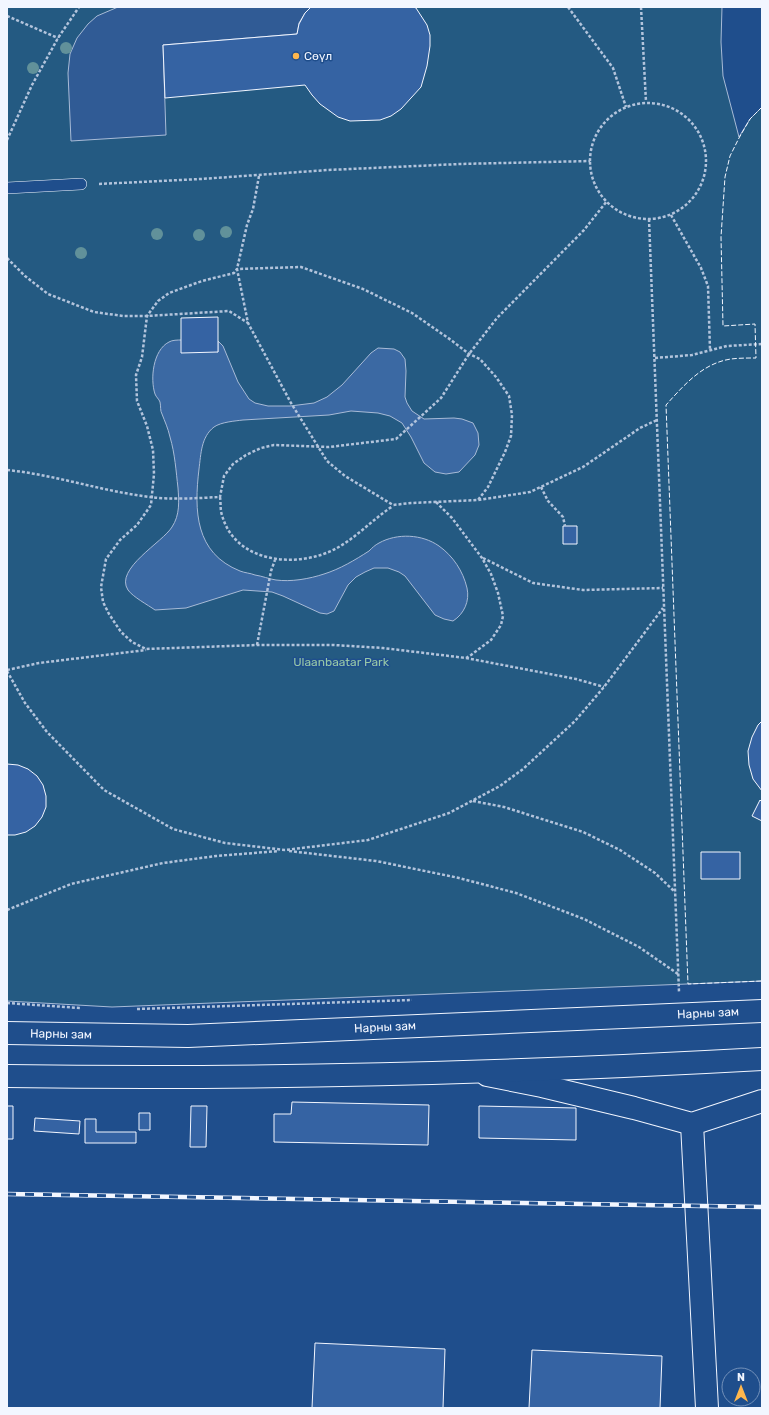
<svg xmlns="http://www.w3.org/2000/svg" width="769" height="1415" font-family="Rubik,sans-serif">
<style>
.green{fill:#245a82;stroke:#a8bbd7}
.parking{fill:#305b95;stroke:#a8bbd7}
.water{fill:#3b69a3;stroke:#a8bbd7}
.building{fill:#3563a3;stroke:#f2f6ff}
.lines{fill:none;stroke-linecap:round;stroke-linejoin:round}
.service-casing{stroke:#f2f6ff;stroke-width:12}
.tertiary-casing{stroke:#f2f6ff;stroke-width:24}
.primary-casing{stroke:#f2f6ff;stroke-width:24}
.path{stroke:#b3c4dc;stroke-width:2.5;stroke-dasharray:3 2;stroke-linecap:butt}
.service{stroke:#1f4e8c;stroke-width:11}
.tertiary{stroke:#1f4e8c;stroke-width:22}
.primary{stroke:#1f4e8c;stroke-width:22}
.rail-casing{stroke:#f2f6ff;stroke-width:4.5}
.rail{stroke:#1f4e8c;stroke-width:3;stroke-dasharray:9;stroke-linecap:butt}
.fence{stroke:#f2f6ff;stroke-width:1;stroke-dasharray:5 2;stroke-linecap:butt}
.tree{fill:#61919a}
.poi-dot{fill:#ffb74d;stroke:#1f4e8c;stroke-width:1.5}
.labels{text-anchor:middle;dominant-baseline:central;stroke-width:3;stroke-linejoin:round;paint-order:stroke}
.poi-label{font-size:12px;fill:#f2f6ff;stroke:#1f4e8c;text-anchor:start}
.park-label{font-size:12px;fill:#97c8a6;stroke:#1f4e8c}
.street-label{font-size:12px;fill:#f2f6ff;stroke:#1f4e8c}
</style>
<rect width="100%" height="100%" fill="#1f4e8c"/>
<path class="green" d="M7,7h715l-1,35 2,34 16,61 11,-18 12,-12v874l-650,26 -105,-6z"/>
<path class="parking" d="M118,7h193l-6,6 -6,10 -2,11 -134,11 3,90 -95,6 -3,-68 2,-19 7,-16 11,-14 9,-8z"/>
<path class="water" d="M181,340l37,12v-11l5,5 15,36 11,17 6,4 13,3h22l24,-3 13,-6 15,-12 29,-32 7,-5 16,1 6,3 5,7 1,12 -1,26 2,6 5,8 12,8 30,-1 8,1 11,4 5,10 1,12 -4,10 -16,17 -13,2 -11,-2 -11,-9 -13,-26 -9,-14 -12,-7 -12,-3 -27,-2 -22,4 -86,5c-8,1 -22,2 -29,7 -13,10 -13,27 -15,42 -5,42 -4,84 41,102 5,2 10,2 15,4 7,1 14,4 21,5 15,2 33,-1 48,-6 16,-5 31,-14 45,-23 3,-3 6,-6 10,-8 18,-10 43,-9 60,3 14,10 24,25 28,42 3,13 -3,26 -14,33l-9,-2 -9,-4 -30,-39 -6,-4 -11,-4h-14l-9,4 -9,5 -8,8 -14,26 -7,3 -7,-1 -37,-17 -11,-4 -29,-2 -57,18 -31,2c-7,-5 -22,-13 -27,-20 -14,-21 35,-48 44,-63 8,-12 7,-26 6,-39 -2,-17 -3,-34 -8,-51 -2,-9 -5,-15 -8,-23 -2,-3 -1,-8 -2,-12 -1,-3 -4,-5 -5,-8 -5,-15 -2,-44 14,-52 3,-2 9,-2 12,-2z"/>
<path class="building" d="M311,7h103l2,1 11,17 3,10v11l-3,20 -6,21 -20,22 -10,7 -11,4 -30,1 -12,-4 -18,-13 -8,-9 -7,-10 -140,13 -2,-53 134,-11 2,-10 6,-11z
M218,317v35l-37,1v-35z
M563,526h14v18h-14z
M762,721v70l-9,-12 -4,-14 -1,-14 4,-14 6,-12z
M7,764l11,1 10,4 9,7 6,9 3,11v11l-4,10 -7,9 -9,6 -11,3h-8z
M760,800l2,2v19l-10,-5z
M701,852h39v27h-39z
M292,1102l137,3 -1,40 -154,-3v-28h17z
M7,1106h6v33h-6z
M191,1106h16l-1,41h-16z
M479,1106l97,2v32l-97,-2z
M139,1113h11v17h-11z
M35,1118l45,3 -1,13 -45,-3z
M85,1119h11v13h40v11h-51z
M315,1343l130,6 -2,59h-131z
M532,1350l130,6 -2,52h-131z"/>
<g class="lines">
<g class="service-casing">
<path id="service" d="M7,188l74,-4"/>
</g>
<g class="tertiary-casing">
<path id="tertiary" d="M487,1075l55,11 92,22 58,16 70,-23
M692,1124l15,284"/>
</g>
<g class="primary-casing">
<path id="primary" d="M7,1033l181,3 574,-25
M7,1076c252,4 504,-3 755,-17"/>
</g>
<path class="path" d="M568,7l45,61 13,39
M641,7l5,95
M7,16l51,22
M590 161a58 58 0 1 1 116 0a58 58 0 1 1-116 0Z
M7,140l25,-55 26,-47 21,-31
M259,176l-6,33 -6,16 -10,44 11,54 43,80 36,58 18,15 48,29 18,-2 67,-3 52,-8 53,-25 57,-39 17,-8
M99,184l102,-5 127,-9 132,-6 130,-3
M671,215l30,53 7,18 2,64
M649,219l30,773
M7,258l18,18 23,18 46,18 29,4h24l82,-5 19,12
M655,358l37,-3 35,-9 35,-2
M7,470c49,5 94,21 143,27 21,3 49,1 70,0l4,-21 9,-12 13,-9 15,-7 13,-3 55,2 67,-8 45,-41 28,-44 28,-36 87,-88 23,-29
M541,487l7,14 15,16 2,9
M220,497c1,6 0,13 2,18 13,49 77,54 115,33 20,-11 36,-29 56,-42
M436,502l16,16 30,40 9,16 7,19 5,23 -2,9 -10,15 -20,15 -5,3 -83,-10 -49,-3h-77l-111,4 -14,-7 -11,-10 -12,-18 -6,-12 -2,-15 5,-28 14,-19 17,-15 14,-20 3,-31 -1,-24 -6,-24 -10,-25 -1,-26 6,-18 5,-41 11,-15 11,-8 33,-12 32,-8 3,-4 64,-2 62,22 49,24 39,27 18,14 11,5 16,18 13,19 3,19 -1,21 -6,16 -17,35 -10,13
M483,558l50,25 50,7 80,-2
M257,645l14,-74 4,-11
M466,658l110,21 28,8
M7,670l32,-7 107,-13
M7,671l18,32 22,29 57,58 69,39 52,14 60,7 83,-10 81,-27 51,-27 23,-17 52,-48 29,-34 59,-79
M473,801l31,6 79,25 37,18 35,23 20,19
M289,851l87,10 83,17 57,15 68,26 55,28 39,27
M7,910l64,-26 92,-21 53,-7 63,-5
M7,1003l73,5
M137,1009l275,-9"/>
<use href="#service" class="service"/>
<use href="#tertiary" class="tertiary"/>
<use href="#primary" class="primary"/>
<g class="rail-casing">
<path id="rail" d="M7,1194l755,13"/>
</g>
<use href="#rail" class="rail"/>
<path class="fence" d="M762,107l-12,12 -11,19 -9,18 -5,21 -4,60 2,89 32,-2 1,34c-8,0 -17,0 -25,1 -28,4 -47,26 -65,46l22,579 74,-3"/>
</g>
<g class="tree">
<circle cx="66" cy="48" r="6"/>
<circle cx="33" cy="68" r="6"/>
<circle cx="226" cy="232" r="6"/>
<circle cx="157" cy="234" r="6"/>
<circle cx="199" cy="235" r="6"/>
<circle cx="81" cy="253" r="6"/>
</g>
<circle class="poi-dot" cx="296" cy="56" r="4"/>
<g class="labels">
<g class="poi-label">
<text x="304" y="56">Сөүл</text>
</g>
<g class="park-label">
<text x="341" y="662">Ulaanbaatar Park</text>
</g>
<g class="street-label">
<text transform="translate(708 1013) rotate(-3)">Нарны зам</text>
<text transform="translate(385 1027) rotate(-3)">Нарны зам</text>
<text transform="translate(61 1034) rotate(1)">Нарны зам</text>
</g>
</g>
<rect width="769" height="1415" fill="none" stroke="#f2f6ff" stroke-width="16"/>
<g transform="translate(741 1387)"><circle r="19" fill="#1f4e8c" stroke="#7391ba"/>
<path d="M0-3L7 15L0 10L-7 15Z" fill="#ffb74d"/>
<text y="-6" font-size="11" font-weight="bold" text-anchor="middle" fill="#f2f6ff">N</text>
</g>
</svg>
